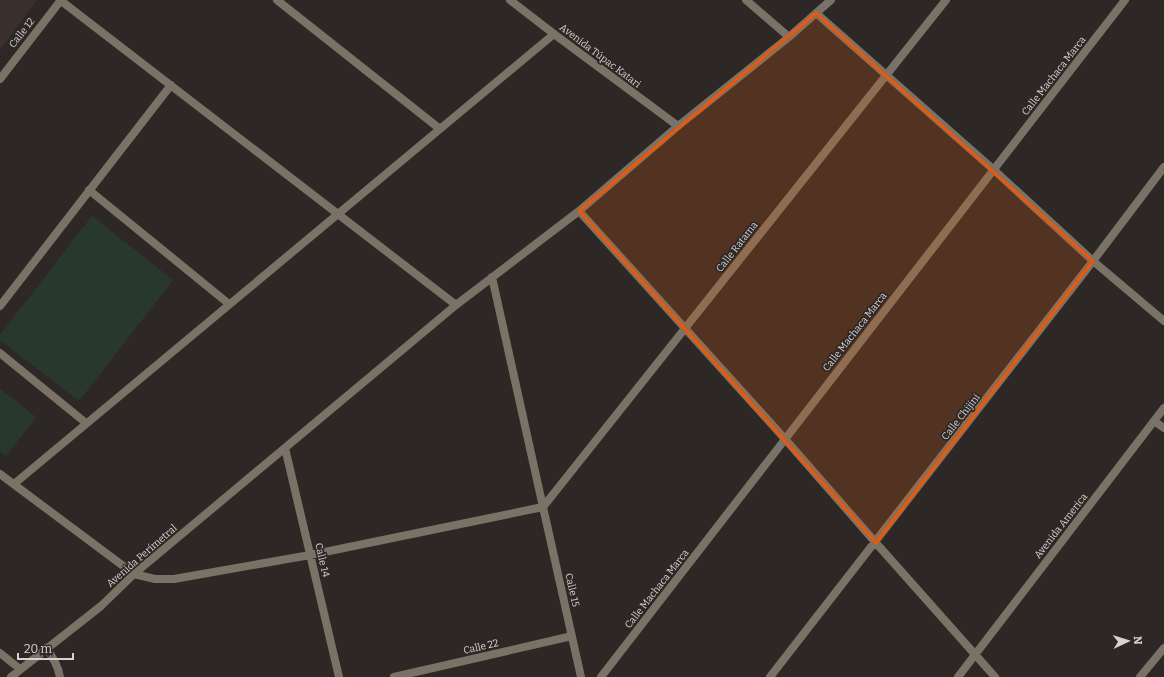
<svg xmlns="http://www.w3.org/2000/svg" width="1164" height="677" font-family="Bitter,serif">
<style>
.built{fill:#3a2f2a}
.green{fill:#29382d}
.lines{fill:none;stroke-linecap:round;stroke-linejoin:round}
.minor{stroke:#7a7266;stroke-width:8}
.marked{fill:#e8590c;fill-opacity:0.2;stroke:#e8590c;stroke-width:3;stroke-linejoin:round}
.labels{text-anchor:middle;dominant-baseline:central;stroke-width:3.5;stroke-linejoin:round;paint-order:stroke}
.street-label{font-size:10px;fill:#d7d3d2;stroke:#2d2826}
</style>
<rect width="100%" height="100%" fill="#2d2826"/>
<path class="built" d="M0,0h37l-37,50z"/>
<path class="green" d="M92,216l81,64 -94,121 -79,-61v-5z
M0,389l36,28 -30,39 -6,-5z"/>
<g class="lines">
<path class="minor" d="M60,0l396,305
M277,0l163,129
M510,0l44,34 124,92
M746,0l43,37
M816,13l178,157 99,91 71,60
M0,79l61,-79
M89,190l140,114
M579,211l206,228 91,104 119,134
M0,306l171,-221
M0,353l86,70
M1154,421l10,7
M285,448l54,229
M0,474l134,100 21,5h19l136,-24 233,-48 -51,-230
M14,484l540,-450
M46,648c7,9 12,18 14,29
M0,653l20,16
M11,677l90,-71 33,-32 322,-269 123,-94 99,-85 111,-89 42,-37
M394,677l178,-41
M581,677l-38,-170 403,-507
M601,677l524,-677
M770,677l323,-416 71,-94
M958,677l206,-269
M1140,677l24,-29"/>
</g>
<path class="marked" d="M816,13l277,248 -217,282 -297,-332z"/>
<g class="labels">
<g class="street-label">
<text transform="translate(22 33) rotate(-52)">Calle 12</text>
<text transform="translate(600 56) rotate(37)">Avenida Túpac Katari</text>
<text transform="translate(1054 76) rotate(-52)">Calle Machaca Marca</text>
<text transform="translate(737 247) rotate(-52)">Calle Ratama</text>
<text transform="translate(855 332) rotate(-52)">Calle Machaca Marca</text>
<text transform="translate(961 417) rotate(-52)">Calle Chijini</text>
<text transform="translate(1061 526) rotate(-52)">Avenida America</text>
<text transform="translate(142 556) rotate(-41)">Avenida Perímetral</text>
<text transform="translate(322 560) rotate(77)">Calle 14</text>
<text transform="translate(657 589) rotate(-52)">Calle Machaca Marca</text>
<text transform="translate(572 590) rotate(77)">Calle 15</text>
<text transform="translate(481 647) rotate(-13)">Calle 22</text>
</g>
</g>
<g transform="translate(1128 641) rotate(86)" stroke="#2d2826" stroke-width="3" paint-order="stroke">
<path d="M0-3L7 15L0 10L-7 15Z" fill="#d7d3d2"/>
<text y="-6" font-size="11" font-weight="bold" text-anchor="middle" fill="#d7d3d2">N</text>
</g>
<path d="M18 653v6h55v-6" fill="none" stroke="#d7d3d2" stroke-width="2"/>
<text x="24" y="653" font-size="12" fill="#d7d3d2" stroke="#2d2826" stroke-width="3" paint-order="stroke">20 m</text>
</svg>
